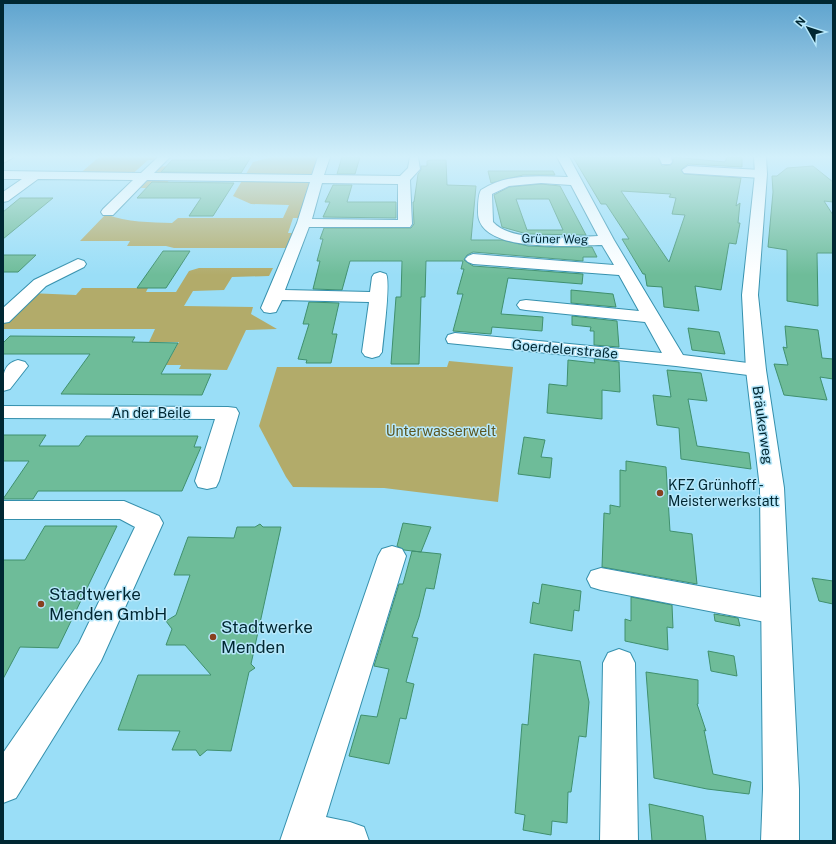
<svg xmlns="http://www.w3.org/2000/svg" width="836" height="844" font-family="'Public Sans',sans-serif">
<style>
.green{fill:#b2ab6a}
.building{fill:#6ebc99;stroke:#40906e;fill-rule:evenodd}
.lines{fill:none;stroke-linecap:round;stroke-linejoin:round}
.minor-casing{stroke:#3590ad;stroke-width:2}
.major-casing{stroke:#3590ad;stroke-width:2}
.minor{fill:#fff;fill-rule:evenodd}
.major{fill:#fff;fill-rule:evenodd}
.poi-dot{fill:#884020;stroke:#b7e8fb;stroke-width:1.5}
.labels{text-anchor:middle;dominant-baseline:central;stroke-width:3;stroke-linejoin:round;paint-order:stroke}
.far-street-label{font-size:12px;fill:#002732;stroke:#b7e8fb}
.street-label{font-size:14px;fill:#002732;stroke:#b7e8fb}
.park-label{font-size:14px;fill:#5c5620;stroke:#b7e8fb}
.poi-label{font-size:14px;fill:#002732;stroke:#b7e8fb;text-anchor:start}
.near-poi-label{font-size:17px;fill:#002732;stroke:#b7e8fb;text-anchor:start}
</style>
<rect width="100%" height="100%" fill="#9adef7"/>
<path class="green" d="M99,157h65l-3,3h-13l-20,18 -52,-1z
M272,157h52l-19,61h-12l-5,15h12l-6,15h-120l-8,-2h-39l3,-5h-50l26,-27c21,9 45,8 66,9l6,-5h105l6,-13 -38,-1 -18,-8 20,-34z
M154,166l32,1 -7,3 -17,18h-30z
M199,268h74l-4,8 -37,1 -8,13 -31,1 -9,15 69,1 -2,7 26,15 -31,1 -19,40 -48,-1 2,-4h-15l13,-23h-30l6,-13h-152v-11l26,-25 47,2 6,-7h66l-2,4h30l13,-21z
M449,361l64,6 -15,135 -114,-14 -91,-1 -7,-10 -27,-51 18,-59h170z"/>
<path class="building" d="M231,157h20l-10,16 -80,-1 11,-12h57z
M342,157h18l-5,17h-18z
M573,157h85l4,9 9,-1 2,-3v-5l52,5 2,-5h15v10l-54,-3 -7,6 3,4 57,4 -5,28 4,-3 -2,20h2l-4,21 -7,-1 -8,47 -26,-4 4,25 -35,-4 -2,-20 -15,-1 -2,-12h-2l-21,-35h7l-23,-35h-5zM621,191l50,3 -2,3 7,1 -4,16 13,1 -16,47z
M431,160h15l1,25 29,1 -5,54h31l26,6 22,1h42l5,10h-14v4l-110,-9 -6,3 -3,5 9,6 110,8 -1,10 -74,-6 -7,36 42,3 -1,14 -50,-4 -1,7 -38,-3 10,-37h-6l7,-25h-3l2,-8h-37l-1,36h-4l-2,67h-28l5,-67h5l1,-36h-52l-8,29 -29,-1 7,-28h-3l6,-22h-3l4,-11h87l3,-4 -1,-22h1l4,-28 3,-4v-4h6v-5z
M813,166l20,16v20l-9,-1 9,14v38h-16l1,53 -31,-5v-51l-19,-3 5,-55 -1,-16h5l10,-8z
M488,171h65l2,4h-32l-32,8z
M152,182l82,1 -21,33h-24l12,-18h-64z
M541,184l19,2 26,49 -59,-1 -25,-7 -8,-32 15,-8zM516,199h33l14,31h-36z
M333,185h19l-5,17h49v16l-73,-1 7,-15h-5z
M20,198h33l-50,41v-27z
M163,251h27l-24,37h-29z
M3,255h33l-18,17h-15z
M571,290l42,4 3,13 -45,-4z
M309,302l30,1 -7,31h5l-6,29h-25l1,-3 -9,-1 11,-35h-6z
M572,316l45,5 2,26 -25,-2v-14h-4l1,-4 -19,-2z
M785,326l33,4 4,28 11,1v20l-13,-2 7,23 -43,-5 -10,-31 14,1 -5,-18 4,1z
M688,328l31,4 6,22 -33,-4z
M10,336l125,1 -3,5 46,1 -17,31h50l-9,21 -141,-1 29,-40h-87v-11z
M594,359l25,3 1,30 -18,-2v29l-55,-6 2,-29 18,2 1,-26 27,3z
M667,370l34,3 6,28 -19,-2 9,47 52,7 2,16 -70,-10 -2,-31 -22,-3 -4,-30 18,2z
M3,435h43l-7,11h40l7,-10h112l-4,11h7l-19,44h-144l-5,8h-30l26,-38h-26z
M524,437l21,3 -4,17 11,1 -2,20 -32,-4z
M626,461l40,6 4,64 22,3 5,50 -95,-17 2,-54 6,1v-9l10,2v-37l6,1z
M403,523l28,4 -10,25 -17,-2 -7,-4z
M260,524l3,3h18l-30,137 4,4 -6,4 -18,79 -24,-1 -7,6 -4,-6h-24l8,-19 -62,-1 20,-55h73l-26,-30h-19l6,-16 -6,-8 10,-6 14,-40h-16l14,-38 46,1 3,-11h18z
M45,526h72l-59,122 -38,-1 -17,32v-119h22z
M412,551l29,3 -7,35 -8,-1 -7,29 -7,20 6,1 -12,44 8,2 -8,35 -6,-1 -11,46 -40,-8 12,-41 16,2 12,-48 -15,-3 25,-82h4z
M812,578l21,3v23l-14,-3z
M542,584l39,7 -2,20 -5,-1 -2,21 -42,-8 3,-21 6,2z
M631,597l41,8 1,23 -6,-1 1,23 -43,-9v-22l6,2z
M714,614l24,4 2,8 -25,-5z
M708,651l26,5 3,20 -26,-5z
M534,654l46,7 9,41 -3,35 -7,-1 -8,56h-3l-1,31 -15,-2 -1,14 -28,-5 2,-15 -10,-2 7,-89 6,1z
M646,672l52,8v24h-1l9,27 -2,-1 9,44 38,8 -2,12 -42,-5 -53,-11z
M649,804l54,12 3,25h-54z"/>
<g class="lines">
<g class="minor-casing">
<path id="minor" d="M3,157h11l-11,6z
M158,157h12l-16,16 158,2 6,-18h12l-6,18 76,1 8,-8 2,-11h8l2,12 -10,11 2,44 -2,3h-101l-24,63 85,2 2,-15 2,-3 6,-2 6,2c5,7 -3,65 -4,78l-3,4 -7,2 -7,-2 -3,-4 7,-50 -87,-2 -6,12 -6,1 -6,-1 -3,-4 36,-85 13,-41 -163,-2 -34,35h-10l-2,-3 2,-3 30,-29 -95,-1 -30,22 -5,1v-10l19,-13h-19v-8l138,2zM322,183l76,1v36l-86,-1z
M557,157h12l45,83 69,115 73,9 7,2 3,4 -3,4 -7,2 -80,-10 -228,-23 -2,-4 2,-4 7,-2 207,20 -17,-31 -119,-12 -6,-1 -3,-4 3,-4 6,-1 113,11 -20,-36 -146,-11 -5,-2 -3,-3 3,-3 5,-2 141,11 -12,-20c-28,0 -126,10 -124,-34 0,-6 0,-16 3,-21 27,-17 57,-14 87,-13zM541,183l30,2 27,51c-28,1 -86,7 -105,-14l-1,-28 17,-8z
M659,157h12l1,5 -2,2h-8z
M688,166l73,4 6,4 -6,4 -77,-5 -2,-3z
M78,259l6,2 2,3 -2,3 -38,19 -37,36 -6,1v-15l31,-28z
M18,360l7,2 3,4 -18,23 -7,2c0,-14 -1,-27 15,-31z
M3,406l225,1 8,1 3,5 -20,68 -3,6 -9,2 -9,-2 -3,-6 20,-62 -212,-1z
M3,501h121l35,15 4,7 -62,138 -85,137 -13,5v-50l76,-110 56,-116 -15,-8h-117z
M392,546l10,3 4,7 -80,261 24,5 14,5 5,14h-89l98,-285 4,-7z
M601,568l174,32 10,3 5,9 -5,9 -10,3 -174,-34 -10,-3 -4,-8 4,-8z
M619,649l11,4 5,10 3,178h-38l3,-178 5,-10z"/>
</g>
<g class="major-casing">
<path id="major" d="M754,157h12l1,17 -9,121 8,75 18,118 15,301v52h-38l2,-52 -3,-301 -14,-118 -4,-75 13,-121z"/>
</g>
<use href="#minor" class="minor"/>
<use href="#major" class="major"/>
</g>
<linearGradient id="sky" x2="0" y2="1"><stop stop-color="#5ea3ce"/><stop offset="0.57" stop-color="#d2f0fb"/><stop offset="1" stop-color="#d2f0fb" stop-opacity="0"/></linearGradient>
<rect width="836" height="275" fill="url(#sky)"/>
<g class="poi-dot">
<circle cx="660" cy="493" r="4"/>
<circle cx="41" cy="604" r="4"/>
<circle cx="213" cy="637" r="4"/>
</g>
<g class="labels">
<g class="far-street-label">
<text transform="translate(555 239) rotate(1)">Grüner Weg</text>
</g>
<g class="street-label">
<text transform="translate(565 349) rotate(5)">Goerdelerstraße</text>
<text x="151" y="413">An der Beile</text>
<text transform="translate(763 425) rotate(82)">Bräukerweg</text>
</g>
<g class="park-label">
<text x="441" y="431">Unterwasserwelt</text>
</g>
<g class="poi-label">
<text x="668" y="485">KFZ Grünhoff -<tspan x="668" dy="16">Meisterwerkstatt</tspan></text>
</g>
<g class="near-poi-label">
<text x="49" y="594">Stadtwerke<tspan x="49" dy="20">Menden GmbH</tspan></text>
<text x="221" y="627">Stadtwerke<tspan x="221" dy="20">Menden</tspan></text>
</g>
</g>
<rect width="836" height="844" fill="none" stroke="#002732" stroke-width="8"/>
<g transform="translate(808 28) rotate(309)" stroke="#b7e8fb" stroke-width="3" paint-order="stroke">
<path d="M0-3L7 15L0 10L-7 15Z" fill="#002732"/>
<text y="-6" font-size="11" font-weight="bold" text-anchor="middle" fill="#002732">N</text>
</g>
</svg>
